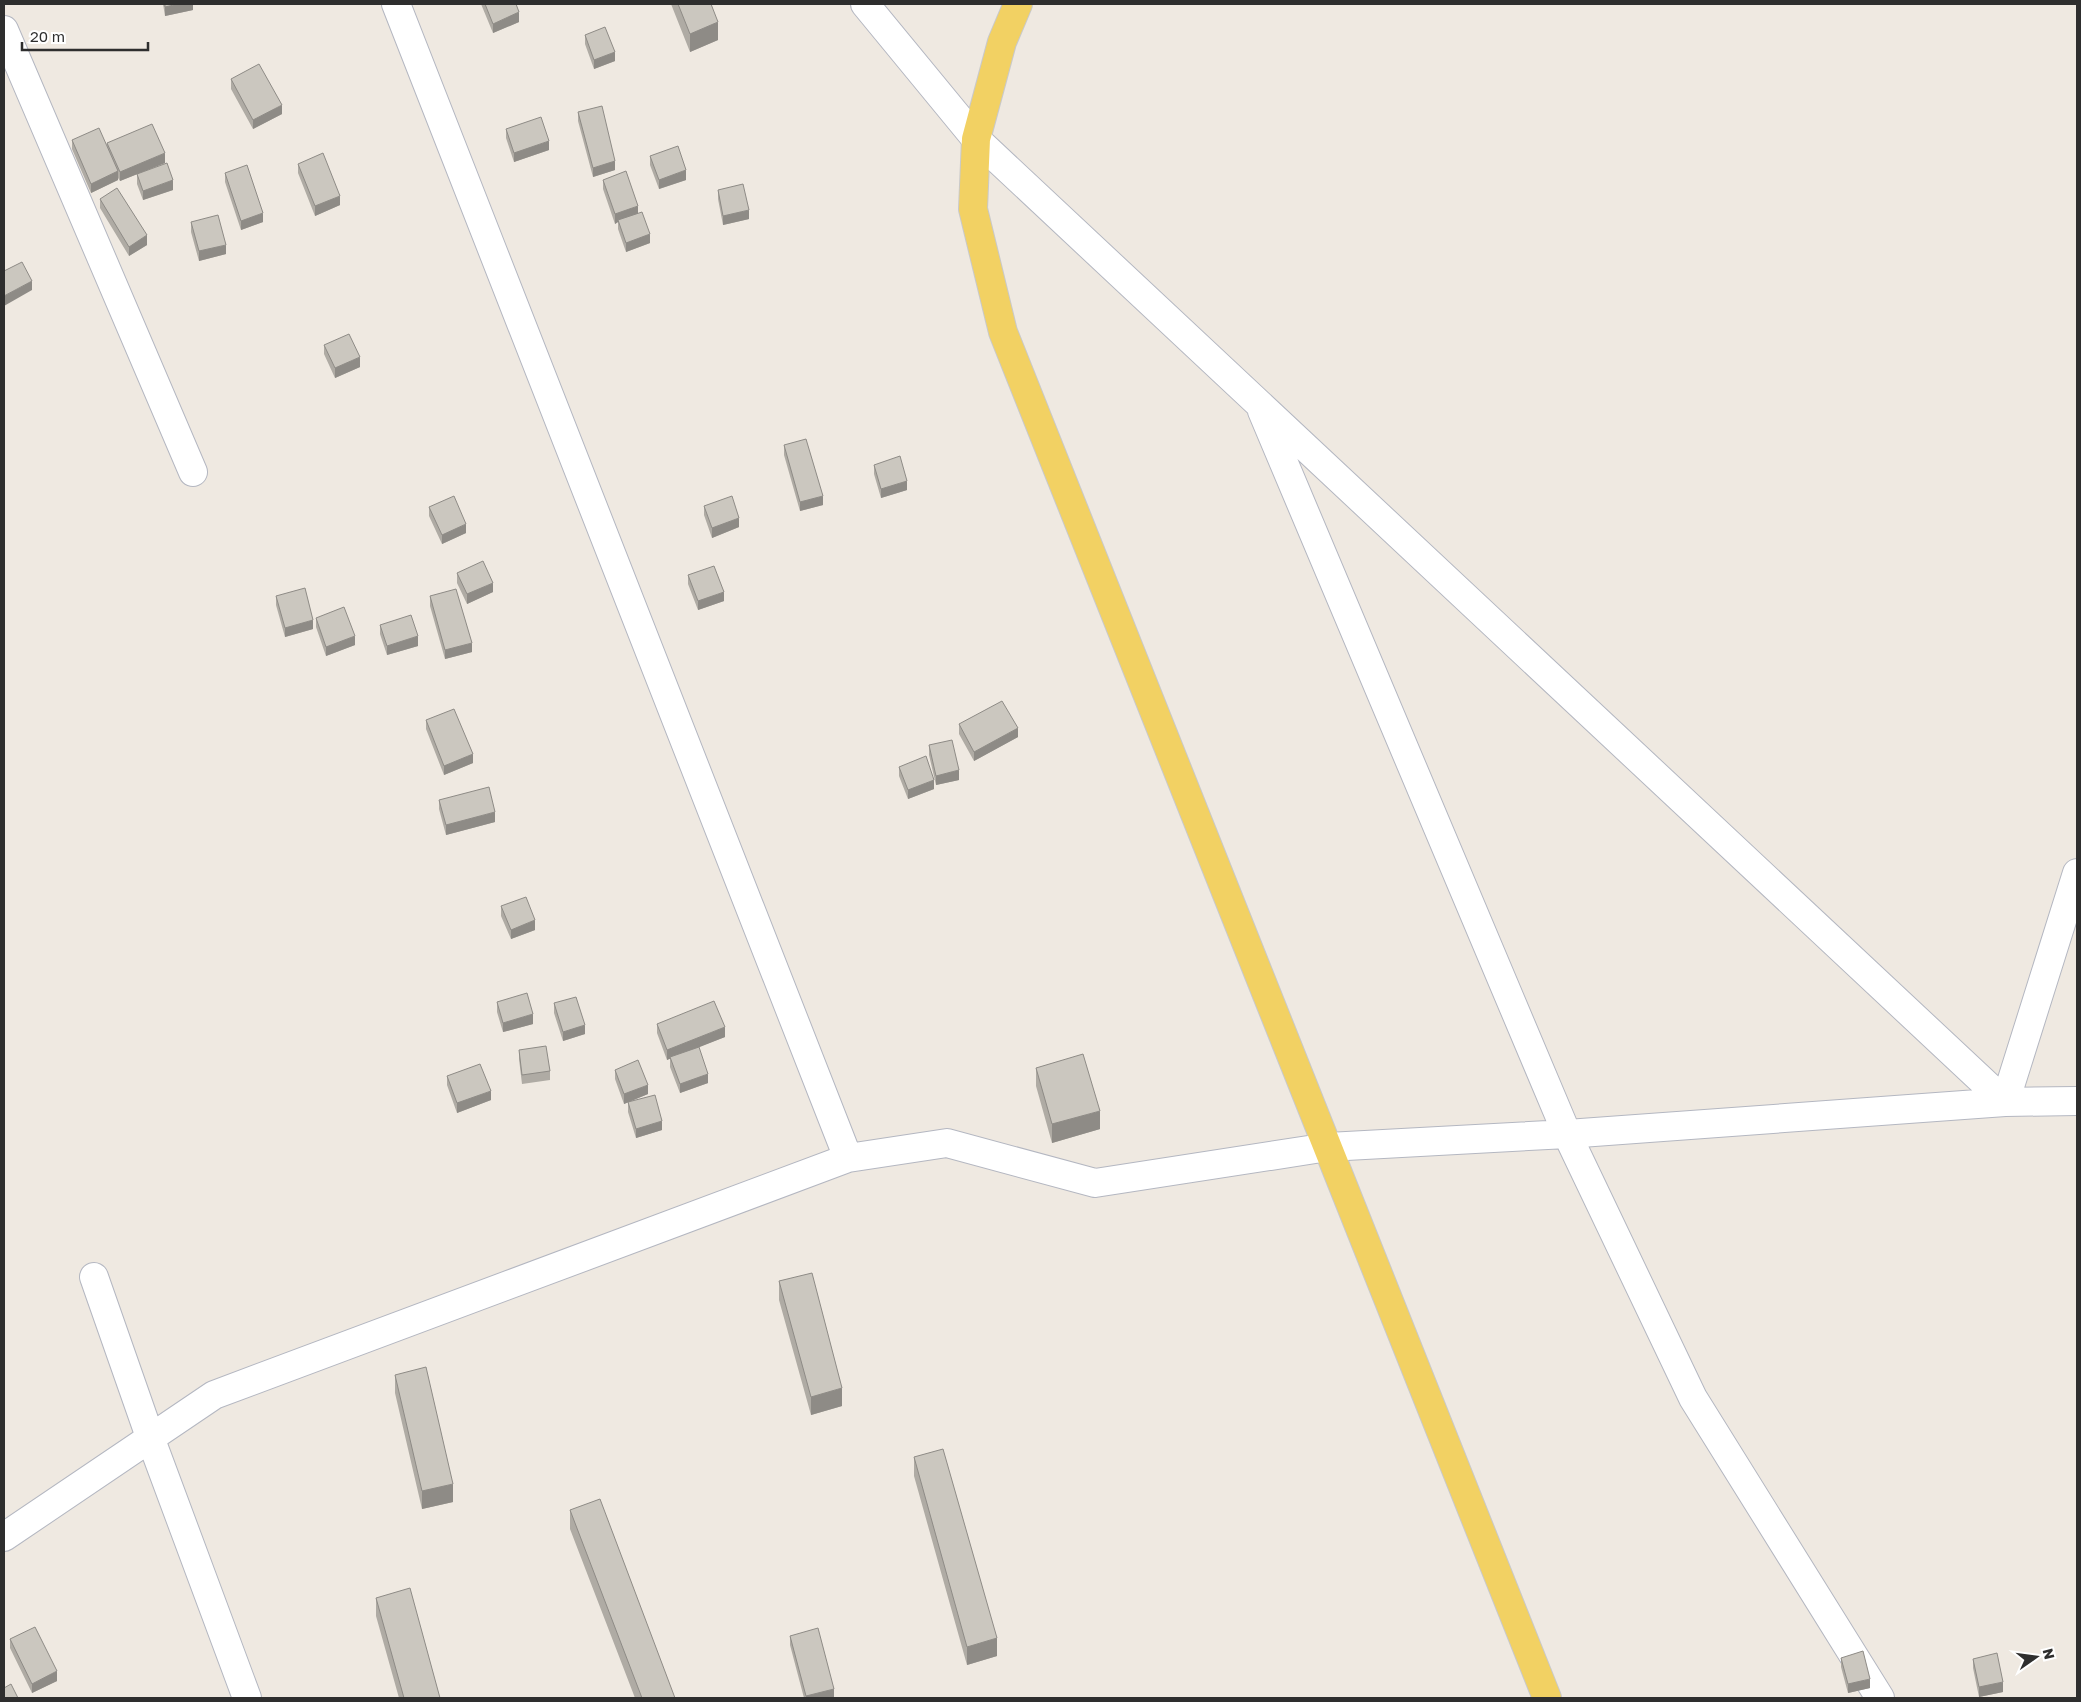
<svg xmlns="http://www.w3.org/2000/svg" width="2081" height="1702" font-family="'Golos Text',sans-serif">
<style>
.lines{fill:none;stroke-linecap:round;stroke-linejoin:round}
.minor-casing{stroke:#b4b7c1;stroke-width:30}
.primary-casing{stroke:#c9c9c9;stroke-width:30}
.minor{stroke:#fff;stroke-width:28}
.primary{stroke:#f2d163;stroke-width:28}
.wall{fill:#afaba4}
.shaded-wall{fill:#8e8b86}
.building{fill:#cbc7bf;stroke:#8e8b86}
</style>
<rect width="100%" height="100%" fill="#efe9e1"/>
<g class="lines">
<g class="minor-casing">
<path id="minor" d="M396,4l452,1154
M865,4l111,135 1029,963
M4,30l189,442
M1262,411l305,723 126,264 187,300
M2005,1102l72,-229
M94,1277l56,160 97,261
M4,1537l210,-142 634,-237 99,-15 148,40 233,-36 239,-13 438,-32 72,-1"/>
</g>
<g class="primary-casing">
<path id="primary" d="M1018,4l-16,38 -26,97 -3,70 30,123 544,1366"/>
</g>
<use href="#minor" class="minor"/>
<use href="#primary" class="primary"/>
</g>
<path class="wall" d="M163,4h30v6l-28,6z
M481,4h35l3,18 -26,11z
M671,4h40l7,36 -28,12z
M585,35l30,26 -21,8 -9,-25z
M231,79l51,35 -29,15 -22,-40z
M578,112l37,58 -22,7 -15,-56z
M506,129l43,21 -35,12 -8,-24z
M72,140l35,7v-4l58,20 -45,18 -2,-3v2l-27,13 -19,-44z
M650,156l36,24 -27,9 -9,-24z
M298,164l42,41 -25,11 -17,-43z
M225,173l38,49 -22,8 -16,-48z
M137,174l36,16 -30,10 -6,-16z
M603,180l35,33 12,30 -24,9 -8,-23v-7l-3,2 -12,-35z
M718,190l31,29 -26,6 -5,-26z
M100,199l47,46 -18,11 -29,-48z
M191,222l35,32 -27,7 -8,-29z
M324,345l36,22 -25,11 -11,-24z
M784,445l39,60 -23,6 -16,-56z
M874,465l33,25 -26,8 -7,-24z
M704,506l35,21 -27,11 -8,-23z
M429,507l37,26 -24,11 -13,-28z
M457,573l36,19 -26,12 -10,-21z
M688,575l36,26 -26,9 -10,-26z
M276,596l37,33 -28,8 -9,-32z
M430,596l42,56 -27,7 -15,-53z
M316,618l39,27 -29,11 -10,-29z
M380,625l38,21 -31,9 -7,-21z
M426,720l47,43 -29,12 -18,-46z
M959,724l59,13 -44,24 -15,-27z
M929,745l30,35 -23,5 -7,-30z
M899,767l35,22 -26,10 -9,-23z
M439,800l56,22 -49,13 -7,-26z
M501,906l34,24 -24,9 -10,-23z
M497,1002l36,22 -30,8 -6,-20z
M554,1003l31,31 -22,7 -9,-28z
M657,1024l68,13 -32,12 15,34 -28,10 -10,-26v-9l-3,2 -10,-27z
M519,1050l31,21v9l-28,4 -3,-25z
M1036,1068l64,61 -48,14 -16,-57z
M615,1070l33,24 -24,10 -9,-25z
M447,1076l44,24 -34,13 -10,-28z
M628,1102l34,28 -26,8 -8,-26z
M779,1281l63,125 -31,9 -32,-115z
M395,1375l58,127 -31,7 -27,-116z
M914,1457l83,199 -30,9 -53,-189z
M570,1510l105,188h-40l-65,-169z
M376,1598l64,100h-41l-23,-82z
M790,1636l44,62h-30l-14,-53z
M10,1639l47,42 -25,12 -22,-45z
M1841,1658l29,30 -22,5 -7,-26z
M1973,1659l30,33 -24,5 -6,-29z"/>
<path class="shaded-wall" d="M178,4h15v6l-28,6v-9z
M519,12v10l-26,11v-9z
M718,22v18l-28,12v-18z
M615,52v9l-21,8v-9z
M282,105v9l-29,15v-9z
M549,141v9l-35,12v-9z
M165,153v10l-45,18v-9z
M615,161v9l-22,7v-9z
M686,170v10l-27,9v-9z
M118,171v9l-27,13v-9z
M173,180v10l-30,10v-9z
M340,196v9l-25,11v-10z
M638,206v9l-20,5v2l-3,2v-10z
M749,210v9l-26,6v-9z
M263,213v9l-22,8v-9z
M650,234v9l-24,9v-9z
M147,235v10l-18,11v-9z
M226,245v9l-27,7v-10z
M32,281v9l-28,16v-10z
M360,357v10l-25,11v-10z
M907,481v9l-26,8v-9z
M823,496v9l-23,6v-9z
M739,518v9l-27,11v-10z
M466,524v9l-24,11v-9z
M493,583v9l-26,12v-10z
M724,592v9l-26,9v-9z
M313,620v9l-28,8v-9z
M355,636v9l-29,11v-9z
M418,636v10l-31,9v-9z
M472,643v9l-27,7v-9z
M1018,728v9l-44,24v-9z
M473,754v9l-29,12v-9z
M959,770v10l-23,5v-9z
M934,780v9l-26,10v-9z
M495,812v10l-49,13v-10z
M535,920v10l-24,9v-9z
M533,1014v10l-30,8v-9z
M585,1025v9l-22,7v-9z
M725,1027v10l-58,23v-10z
M708,1074v9l-28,10v-9z
M648,1085v9l-24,10v-10z
M491,1091v9l-34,13v-10z
M1100,1111v18l-48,14v-19z
M662,1121v9l-26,8v-9z
M842,1388v18l-31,9v-18z
M453,1484v18l-31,7v-18z
M997,1638v18l-30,9v-18z
M57,1671v10l-25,12v-9z
M1870,1679v9l-22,5v-9z
M2003,1682v10l-24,5v-10z
M834,1689v9h-28v-2z"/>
<path class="building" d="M165,4h13l-13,3z
M485,4h31l3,8 -26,12z
M678,4h33l7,18 -28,12z
M605,27l10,25 -21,8 -9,-25z
M259,64l23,41 -29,15 -22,-41z
M602,106l13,55 -22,7 -15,-56z
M541,117l8,24 -35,12 -8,-24z
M152,124l13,29 -45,19 -13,-29z
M99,128l19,43 -27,13 -19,-44z
M678,146l8,24 -27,10 -9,-24z
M323,153l17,43 -25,10 -17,-42z
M167,163l6,17 -30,11 -6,-17z
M247,165l16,48 -22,8 -16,-48z
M626,171l12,35 -23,8 -12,-34z
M743,184l6,26 -26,6 -5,-26z
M117,188l30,47 -18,12 -29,-48z
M642,212l8,22 -24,9 -8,-23z
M218,215l8,30 -27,6 -8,-29z
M22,262l10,19 -28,15v-25z
M349,334l11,23 -25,11 -11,-23z
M806,439l17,57 -23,6 -16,-57z
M900,456l7,25 -26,8 -7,-24z
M454,496l12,28 -24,11 -13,-28z
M732,496l7,22 -27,10 -8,-22z
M483,561l10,22 -26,11 -10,-21z
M714,566l10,26 -26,9 -10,-26z
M305,588l8,32 -28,8 -9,-32z
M456,589l16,54 -27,7 -15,-54z
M344,607l11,29 -29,11 -10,-29z
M411,615l7,21 -31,10 -7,-21z
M1002,701l16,27 -44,24 -15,-28z
M454,709l19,45 -29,12 -18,-46z
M952,740l7,30 -23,6 -7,-31z
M926,756l8,24 -26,10 -9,-23z
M489,787l6,25 -49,13 -7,-25z
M526,897l9,23 -24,10 -10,-24z
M527,993l6,21 -30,9 -6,-21z
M576,997l9,28 -22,7 -9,-29z
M714,1001l11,26 -58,23 -10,-26z
M546,1046l4,25 -28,4 -3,-25z
M699,1047l9,27 -28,10 -10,-27z
M1083,1054l17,57 -48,13 -16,-56z
M638,1060l10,25 -24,9 -9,-24z
M480,1064l11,27 -34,12 -10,-27z
M655,1095l7,26 -26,8 -8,-27z
M812,1273l30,115 -31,9 -32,-116z
M426,1367l27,117 -31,7 -27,-116z
M943,1449l54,189 -30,9 -53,-190z
M600,1499l75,199h-33l-72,-188z
M410,1588l30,110h-36l-28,-100z
M35,1627l22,44 -25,13 -22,-45z
M818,1628l16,61 -28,7 -16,-60z
M1863,1651l7,28 -22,5 -7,-26z
M1997,1653l6,29 -24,5 -6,-28z
M11,1684l7,14h-14v-10z"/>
<rect width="2081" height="1702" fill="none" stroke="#2e2e2e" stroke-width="10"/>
<g transform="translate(2036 1657) rotate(76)" stroke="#ffffff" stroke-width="4" paint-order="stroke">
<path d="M0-4L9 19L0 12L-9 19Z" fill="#2e2e2e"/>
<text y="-8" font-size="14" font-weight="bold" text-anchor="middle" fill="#2e2e2e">N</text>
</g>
<path d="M22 42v8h126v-8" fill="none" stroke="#2e2e2e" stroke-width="2.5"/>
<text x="30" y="42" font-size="15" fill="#2e2e2e" stroke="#ffffff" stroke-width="4" paint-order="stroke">20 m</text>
</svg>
